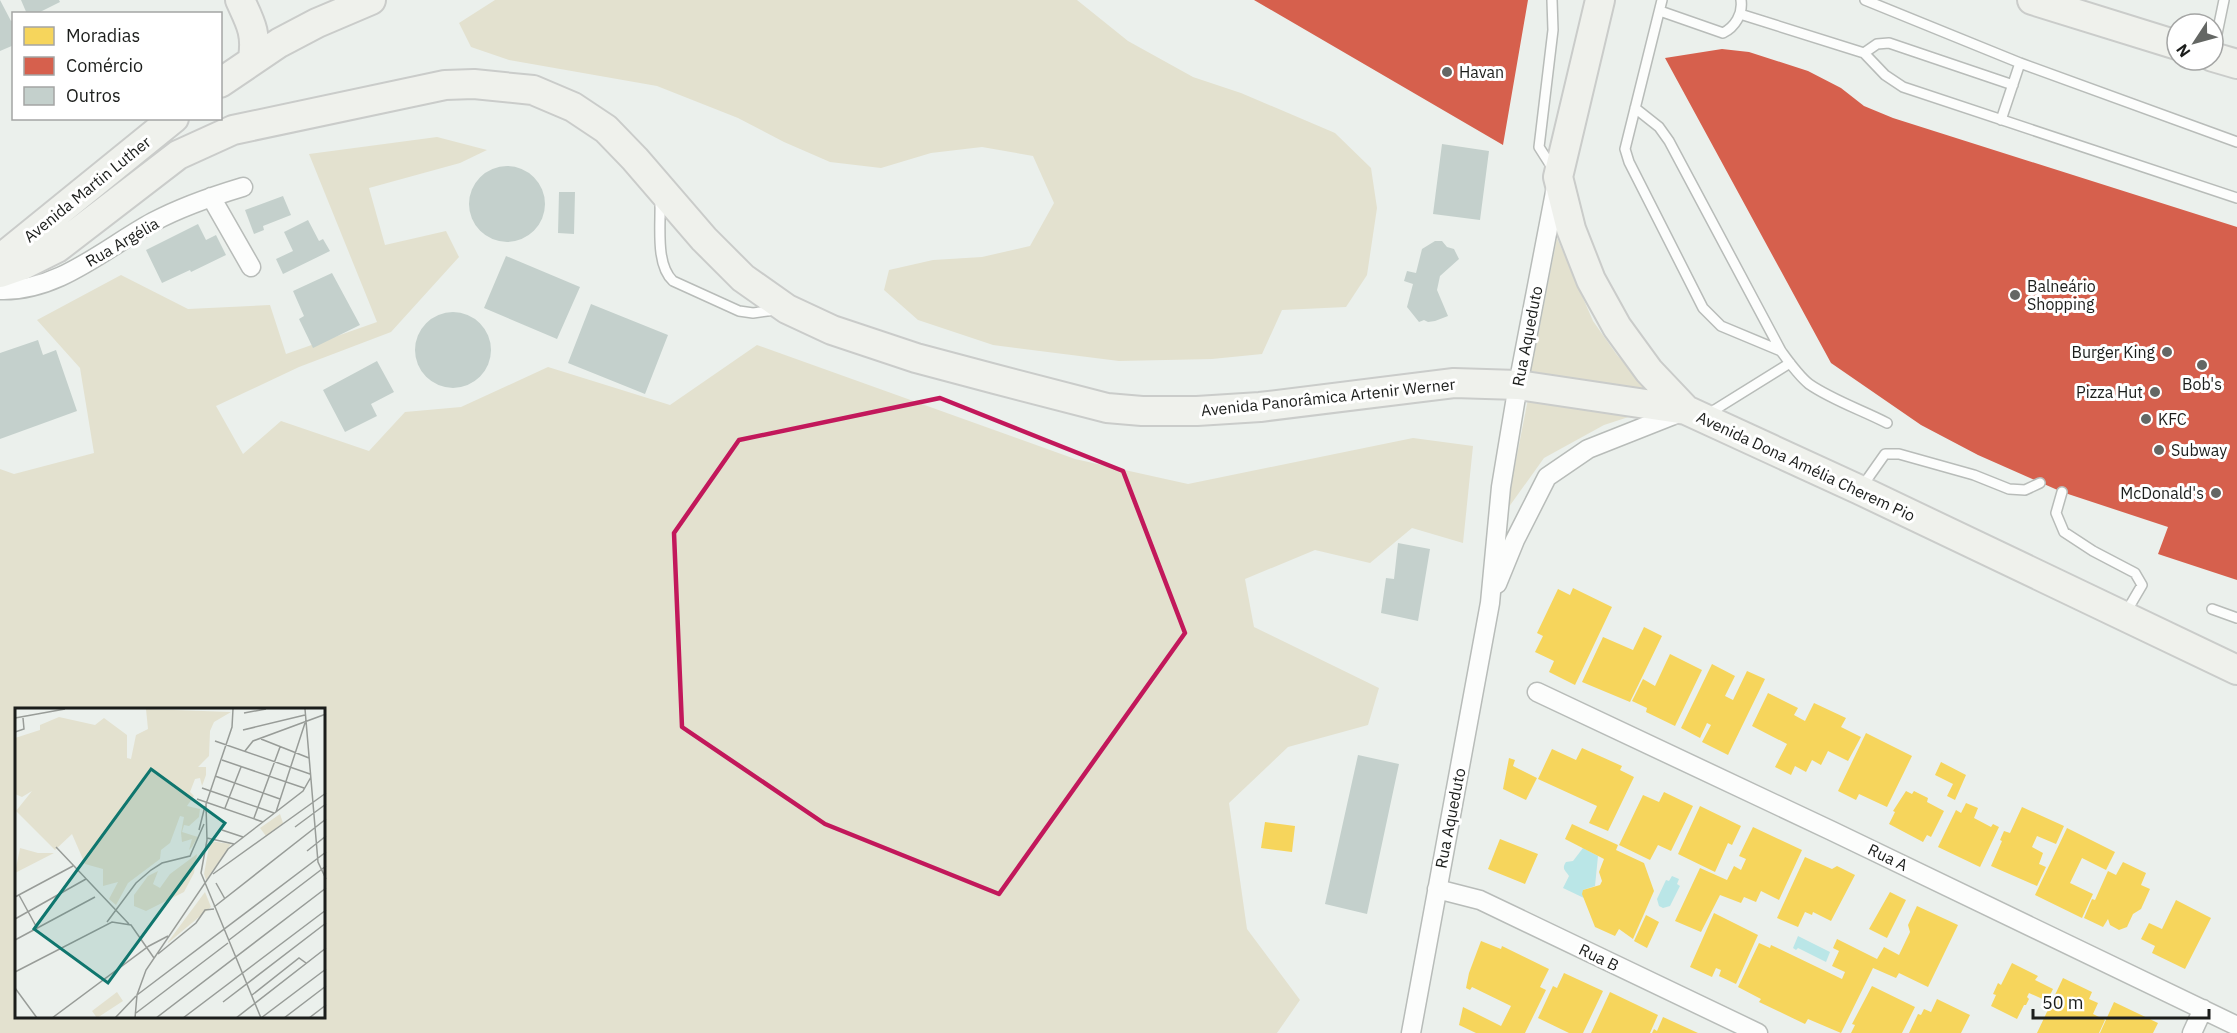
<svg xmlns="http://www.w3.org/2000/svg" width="2237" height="1033" font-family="'IBM Plex Sans',sans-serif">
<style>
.green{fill:#e3e1cf;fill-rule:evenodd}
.water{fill:#bae6e7}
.homes{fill:#f6d55c}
.shops{fill:#d6604d}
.building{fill:#c4d0cc}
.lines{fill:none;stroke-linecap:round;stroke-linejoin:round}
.lane-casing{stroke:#b8bcb9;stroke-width:12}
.street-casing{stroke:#b8bcb9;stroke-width:21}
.primary-casing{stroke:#caccca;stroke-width:32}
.lane{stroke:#fcfdfc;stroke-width:9}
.street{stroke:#fcfdfc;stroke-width:18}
.primary{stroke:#eff1ec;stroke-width:28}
.marked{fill:none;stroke:#c2185b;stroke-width:4.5;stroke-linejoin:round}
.poi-dot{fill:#646764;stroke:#fff;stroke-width:2}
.labels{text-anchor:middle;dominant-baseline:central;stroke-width:6;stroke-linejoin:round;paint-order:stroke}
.poi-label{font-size:16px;fill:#1b1d1b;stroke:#fff;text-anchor:start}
.street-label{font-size:16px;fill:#1b1d1b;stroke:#fff}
.inset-road{fill:none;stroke:#989c98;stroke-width:1.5}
.view{fill:#0f766e;fill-opacity:0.15;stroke:#0f766e;stroke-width:3}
.inset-edge{fill:none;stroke:#1b1d1b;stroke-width:3}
</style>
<rect width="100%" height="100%" fill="#ebf0ec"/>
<path class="green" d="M495,0h582l51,41 65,36 48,16 94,40 36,35 6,40 -10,67 -21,32 -64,3 -20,44 -50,5 -93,2 -126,-16 -75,-25 -34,-30 5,-20 44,-10 49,-3 48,-11 24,-43 -21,-47 -51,-9 -51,6 -50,15 -51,-6 -46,-20 -46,-24 -81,-32 -148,-26 -38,-13 -12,-24z
M437,137l50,13 -27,13 -91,25 16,57 61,-14 13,26 -68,75 -92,35 -83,39 27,48 38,-33 88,30 36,-39 56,-5 87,-40 122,38 87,-60 318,114 113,25 225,-46 60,8 -10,97 -51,-15 -42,35 -55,-13 -70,29 9,48 125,61 -11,37 -80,22 -59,56 18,126 53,71 -23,33h-1277v-564l14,5 80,-21 -14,-85 -43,-48 84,-45 67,34 82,-4 16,49 91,-32 -68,-168zM16,709h308v307h-308z
M1557,238l36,83 24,34 36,39 -122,-23z
M1529,394l121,16 -46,15 -60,33 -38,53z"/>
<path class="water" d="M1583,848l15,8 -3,30 -12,4 1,8 -21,-10 6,-12c-3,-5 -8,-7 -3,-14l7,-1z
M1672,876l7,3 -2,5 3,2 -10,20 -7,2 -4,-2 -2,-7 9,-19 3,1z
M1798,936l32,16 -4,10 -28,-14 -2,2 -3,-2z"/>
<path class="homes" d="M1573,588l39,19 -37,78 -26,-13 5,-11 -19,-9 8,-16 -6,-3 21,-44 12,6z
M1644,627l18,9 -32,66 -48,-20 21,-45 30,13z
M1670,654l32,16 -27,56 -29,-14 1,-4 -15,-7 11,-22 12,7z
M1712,664l23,12 -10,20 8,4 14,-29 18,8 -37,76 -26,-13 9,-17 -4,-2 -7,15 -19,-10z
M1768,693l30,15 -4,7 11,6 9,-18 32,15 -5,9 20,10 -13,24 -20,-10 -7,14 -9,-5 -6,12 -11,-6 -4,9 -16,-8 12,-23 -35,-18z
M1866,733l46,23 -25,51 -28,-13 -3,6 -18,-9z
M1582,748l40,18 -2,4 14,7 -26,54 -19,-8 8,-17 -59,-27 14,-30 24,11z
M1509,758l6,2 -2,6 24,12 -11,22 -23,-11z
M1941,762l25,13 -11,25 -8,-4 6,-12 -18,-9z
M1906,791l6,3 2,-3 14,7 -1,4 17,9 -13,26 -4,-2 -4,7 -34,-18 6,-12 -2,-1z
M1664,792l29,14 -22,45 -13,-6 -8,15 -31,-15 24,-50 16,7z
M1966,803l12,5 -4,10 17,9 2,-3 6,3 -19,40 -42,-20 18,-37 5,3z
M1700,806l41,20 -9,19 -4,-2 -13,29 -37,-18z
M2022,807l42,19 -8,18 -19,-8 -5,11 11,6 -4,11 7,3 -9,19 -46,-20 11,-25 -2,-1 4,-9 6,2z
M1265,822l30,4 -3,26 -31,-4z
M1572,824l46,21 -2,5 28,13 10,28 -21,48 -14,-10 -4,7 -20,-9 -13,-33 1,-4 17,-5 2,-4 -3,-9 5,-13 -39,-20z
M1753,827l49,23 -23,50 -18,-9 -5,11 -12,-5 -3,6 -21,-8 -19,37 -26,-11 25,-53 27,12 7,-14 7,4 5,-11 -7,-3z
M2067,828l48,24 -9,18 -24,-12 -12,25 23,11 -11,24 -47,-23z
M1500,839l38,15 -13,30 -37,-15z
M1805,857l27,12 5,-3 18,9 -24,46 -18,-9 -1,3 -7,-3 -7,15 -21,-9z
M2123,862l23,11 -5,12 9,4 -9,20 -8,5 -6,13 -8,3 -9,-5 -2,-6 -5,8 -19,-9 8,-19 3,1 13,-29 8,4z
M1890,892l16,8 -19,38 -18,-9z
M2176,900l35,18 -26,51 -33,-16 3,-7 -14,-7 8,-16 13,6z
M1917,906l41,19 -30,62 -29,-14 -3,5 -23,-10 -32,65 -33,-14 -3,5 -46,-22 2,-3 -23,-12 21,-44 11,5 1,-3 71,34 3,-7 -13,-6 7,-15 -6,-3 4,-9 40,20 7,-12 15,8 11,-23 -2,-7z
M1714,913l44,22 -22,49 -17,-8 2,-6 -5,-2 -4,9 -22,-10z
M1646,915l13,7 -12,26 -13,-7z
M1481,941l20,8 1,-3 47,23 -9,18 6,3 -21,43h-49l-17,-8 4,-18 38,19 10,-20 -39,-19 -2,3 -4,-2 3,-15z
M2012,963l26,13 -3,4 18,9 -6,12 -18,-8 -2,4 2,2 -3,6h-2l-7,14 -26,-13 5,-11 -3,-1 5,-11 3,2z
M1564,973l39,18 -20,42h-14l-31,-15 15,-32 4,2z
M2063,978l29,14 -3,7 9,4 -5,11 12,6 -6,13h-62z
M1872,986l43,21 -13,26h-51l4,-8 -3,-1z
M1610,992l48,23 -8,18h-59z
M1937,999l33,16 -9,18h-52l9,-19 3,1 3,-6 7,3z
M2114,1002l44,21 -5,10h-53z
M1663,1017l35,16h-46l2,-4 3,2z"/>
<path class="shops" d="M1254,0h274l-25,145z
M1722,49l27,3 59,19 33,17 23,18 29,12 344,109v353l-79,-26 10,-27 -106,-35 -84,-37 -57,-30 -90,-62 -166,-305z"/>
<path class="building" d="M0,0l11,21 3,-1v25l-14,6z
M21,0h38l1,2 -24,12h-9z
M1442,144l47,7 -9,69 -47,-6z
M469 204a38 38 0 1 1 76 0a38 38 0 1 1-76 0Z
M559,192h16l-1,42 -16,-1z
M283,196l8,19 -28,11 1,4 -10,4 -9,-24z
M308,220l11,21 4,-2 7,12 -47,23 -7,-15 17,-8 -9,-19z
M198,224l8,16 10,-5 10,20 -35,17 -1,-2 -28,13 -16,-33z
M1435,241h7l5,6 7,2 5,10 -19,17 -3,14 11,26 -13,5 -7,1 -4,-2 -5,2 -12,-15 6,-23 -9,-3 3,-10 9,2 6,-24z
M506,256l74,31 -23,52 -73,-31z
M332,273l28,52 -47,23 -14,-29 5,-3 -11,-25z
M591,304l77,31 -23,59 -77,-31z
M415 350a38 38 0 1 1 76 0a38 38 0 1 1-76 0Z
M38,340l5,15 13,-5 21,61 -77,28v-86z
M377,361l17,31 -23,12 6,12 -32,16 -22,-42z
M1398,543l32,6 -12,72 -37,-8 5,-35 8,1z
M1358,755l41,9 -32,150 -42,-10z"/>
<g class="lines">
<g class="lane-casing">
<path id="lane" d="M1552,0l1,30 -14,117 14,22
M1662,0l-37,149 4,13 74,146 18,18 60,25
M1865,0l155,63 217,79
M1660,11l63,22c12,-6 20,-19 18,-33
M1740,14l124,39 21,22 18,12 334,111
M1864,53l13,-9 12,-1 124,42
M2213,53l11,-53
M1635,108l24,19 10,14 112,210c8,11 17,24 28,33 23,16 53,26 78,39
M2001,120l19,-57
M660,201c1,24 -5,63 13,80l66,30 14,2 22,-3
M1708,414l82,-51
M1861,488l24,-34h14l75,21 35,14 16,1 15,-7
M2062,492l-6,21 8,19 29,19 42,22 7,12 -17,29
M2212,609l25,9"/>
</g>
<g class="street-casing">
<path id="street" d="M211,197l40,70
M0,290c58,2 105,-42 153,-68 28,-15 60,-26 90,-35
M1497,584l18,-44 32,-63 41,-28 91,-36
M1537,692l295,139 405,195
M1437,889l43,11 278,133
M1411,1033l79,-430 11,-116 17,-102 38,-198
M2192,1033l11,-24"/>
</g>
<g class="primary-casing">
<path id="primary" d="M240,0c10,22 17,33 13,58
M1600,0l-42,177 13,52 20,51 26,47 32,44 37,39 174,80 377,180
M2032,0l145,45
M2213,57l24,7
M220,83l59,-40 38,-20 54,-23
M0,259l174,-141
M0,273l23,-8 34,-17 121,-93 55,-25 212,-45 29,-1 59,6 40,17 33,22 29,30 69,80 39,39 44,31 45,21 84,28 79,21 112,29 35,3h55l63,-4 194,-24 64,2 168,25"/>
</g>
<use href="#lane" class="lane"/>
<use href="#street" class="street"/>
<use href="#primary" class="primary"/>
</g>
<path class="marked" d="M940,398l183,73 62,162 -186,261 -174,-70 -143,-97 -8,-194 65,-93z"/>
<g class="poi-dot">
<circle cx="1447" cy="72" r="6"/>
<circle cx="2015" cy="295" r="6"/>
<circle cx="2167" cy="352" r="6"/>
<circle cx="2202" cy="365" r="6"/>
<circle cx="2155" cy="392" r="6"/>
<circle cx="2146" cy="419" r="6"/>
<circle cx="2159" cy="450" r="6"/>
<circle cx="2216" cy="493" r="6"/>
</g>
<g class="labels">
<g class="poi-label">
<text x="1459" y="72">Havan</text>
<text x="2027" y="286">Balneário<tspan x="2027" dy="18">Shopping</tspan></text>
<text x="2155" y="352" text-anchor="end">Burger King</text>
<text x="2202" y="384" text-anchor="middle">Bob's</text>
<text x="2143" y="392" text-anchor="end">Pizza Hut</text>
<text x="2158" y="419">KFC</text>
<text x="2171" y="450">Subway</text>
<text x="2204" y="493" text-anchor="end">McDonald's</text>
</g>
<g class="street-label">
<text transform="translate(87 189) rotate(-39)">Avenida Martin Luther</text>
<text transform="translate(122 242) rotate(-30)">Rua Argélia</text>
<text transform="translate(1527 336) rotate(-79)">Rua Aqueduto</text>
<text transform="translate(1328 397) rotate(-6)">Avenida Panorâmica Artenir Werner</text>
<text transform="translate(1806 466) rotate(25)">Avenida Dona Amélia Cherem Pio</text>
<text transform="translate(1450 818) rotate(-79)">Rua Aqueduto</text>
<text transform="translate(1888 857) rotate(26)">Rua A</text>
<text transform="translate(1599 957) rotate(26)">Rua B</text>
</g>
</g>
<g transform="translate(15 708)">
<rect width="310" height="310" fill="#ebf0ec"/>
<path d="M131,1l85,3 -17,10 -4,9 -1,25 -11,11h8v8l-4,11 -2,-8 -5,1 -5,13 4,4 -7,10 13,3 -1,8 -10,9 -5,-1 -2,7 16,5 -6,10 -3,3 3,-11 -10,3 -1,-9 3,-16 -4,-1 -10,27 -9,7 -1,9 -32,24 -12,22 -7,-6 9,-17 -15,4v-17l-18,-5 -13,-30 -17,16 -39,-39 16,-20 -10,6 -7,-3v-56l25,-8v-5l19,-8 36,8 9,-7 23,17v23l4,1 5,-24 12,-6zM265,106l3,9 -17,13 -6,-8zM195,133l21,3 -25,36 -2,-6zM5,140l18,5h16l-39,20zM182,146l-3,19 -10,19 -38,19 -12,-5v-11l14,-19 10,-5 -5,13 7,4 10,-14zM190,184l6,15 -43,36v-1zM102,284l6,9 -26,17 -5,-7z" fill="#e3e1cf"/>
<path class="inset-road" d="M218,1l-1,18 -26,77 1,36 -6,33 60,145M290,1l13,153 8,17M229,5l22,-4M0,10l50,-9M228,22l62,-15M0,24l9,-3 -1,-11M246,31l48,19M200,33l95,33M230,43l8,-10 73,-27M207,52l82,28M200,68l65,23M187,80l72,25M182,91l66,23M210,100l16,-41M261,104l29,-89M239,110l26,-71M280,119l31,-23M184,122l6,-24M207,122l21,7M192,130l27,6M41,139l73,77M292,143l19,-15M198,166l113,-81M201,175l9,16M4,187l18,33M0,189l58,-31M199,199l112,-88M0,211l71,-40M92,214l29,-39 15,-13 11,-7 28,-7 14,-32M0,232l80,-43M214,232l97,-74M143,246l38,-31 9,-13 9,-1M0,264l97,-50 19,3 23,33M0,280l22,30M122,287l189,-143M237,287l47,-37 7,5M208,294l103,-79M121,305l92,-70M37,310l97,-72 19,-10M100,310l21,-22M120,310l2,-23 9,-25 82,-121 75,-58 8,-14M141,310l170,-130M168,310l143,-108M221,310l90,-70M246,310l65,-49M269,310l42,-32M294,310l17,-13"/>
<path class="view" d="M136,61l74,54 -117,160 -74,-54z"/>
<rect width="310" height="310" class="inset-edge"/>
</g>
<rect x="12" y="12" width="210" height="108" fill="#ffffff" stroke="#a4a5a4" stroke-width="1.5"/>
<rect x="24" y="27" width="30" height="18" fill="#f6d55c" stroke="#a4a5a4" stroke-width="1.5"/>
<text x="66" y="42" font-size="18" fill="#1b1d1b">Moradias</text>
<rect x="24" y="57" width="30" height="18" fill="#d6604d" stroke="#a4a5a4" stroke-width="1.5"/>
<text x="66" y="72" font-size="18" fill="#1b1d1b">Comércio</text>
<rect x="24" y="87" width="30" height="18" fill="#c4d0cc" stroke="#a4a5a4" stroke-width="1.5"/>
<text x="66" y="102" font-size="18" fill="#1b1d1b">Outros</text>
<g transform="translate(2195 42) rotate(234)"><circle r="28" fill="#ffffff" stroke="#a4a5a4" stroke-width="1.5"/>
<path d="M0-4.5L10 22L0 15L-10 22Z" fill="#646764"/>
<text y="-9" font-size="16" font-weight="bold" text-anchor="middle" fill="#1b1d1b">N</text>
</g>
<path d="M2033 1009v9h176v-9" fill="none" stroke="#1b1d1b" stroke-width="3"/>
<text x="2042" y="1009" font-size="18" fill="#1b1d1b" stroke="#ffffff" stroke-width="4.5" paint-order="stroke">50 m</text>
</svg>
